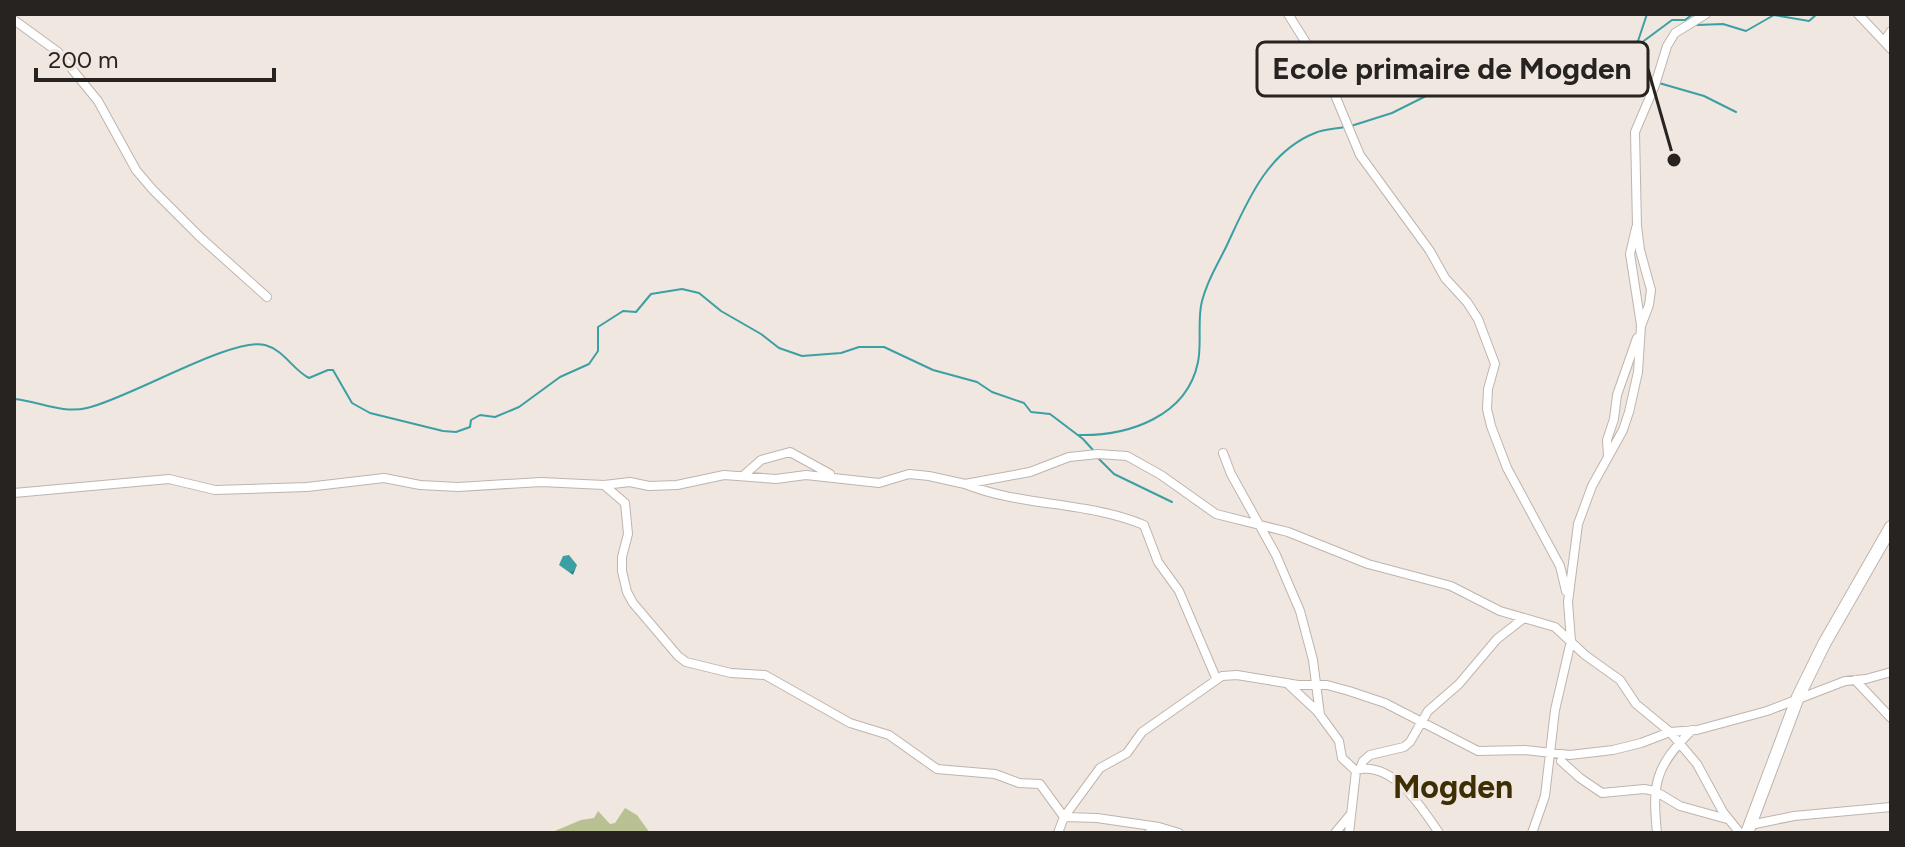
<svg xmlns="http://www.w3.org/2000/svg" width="1905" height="847" font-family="Figtree,sans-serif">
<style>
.green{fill:#b9c192}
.water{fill:url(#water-waves)}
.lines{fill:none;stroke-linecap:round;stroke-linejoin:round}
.stream{stroke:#3c9fa4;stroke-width:2}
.street-casing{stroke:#beb4ae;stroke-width:10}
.secondary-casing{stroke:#beb4ae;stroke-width:14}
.street{stroke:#fff;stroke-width:8}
.secondary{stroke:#fff;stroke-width:12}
.labels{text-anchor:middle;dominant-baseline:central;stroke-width:6;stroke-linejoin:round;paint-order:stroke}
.quarter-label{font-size:32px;font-weight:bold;fill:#3e2e04;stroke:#f1e7e1}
.leader{fill:none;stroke:#272321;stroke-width:3}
.callout-dot{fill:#272321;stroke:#f1e7e1;stroke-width:3}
.callout{fill:#f1e7e1;stroke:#272321;stroke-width:3}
.callout-label{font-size:30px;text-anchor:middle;font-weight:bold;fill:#272321}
</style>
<defs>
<pattern id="water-waves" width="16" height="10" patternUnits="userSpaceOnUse" patternTransform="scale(2)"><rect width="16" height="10" fill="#3c9fa4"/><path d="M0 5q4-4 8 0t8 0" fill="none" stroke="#328185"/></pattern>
</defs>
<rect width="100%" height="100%" fill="#f1e7e1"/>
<path class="green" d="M625,808l12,7 13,18h-100l31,-13 13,-2 4,-7 12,13 5,-1z"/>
<path class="water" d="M569,555l8,10 -4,10 -14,-10 4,-9z"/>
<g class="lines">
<path class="stream" d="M1697,25l26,-1 23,7 28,-16 35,6 8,-7
M1637,46l35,-26h13l8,-6
M1604,55l12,14 37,12
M1659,83l45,13 32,16
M1351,126l41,-13 50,-25 40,-10c6,-12 2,0 3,-14 2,-18 20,-16 35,-17l14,10 7,-2 16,2 15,-4 13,3 13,-3 9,2 24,-3 5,-5 11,-33
M14,399c25,2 47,15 73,9 41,-9 146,-72 178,-63 19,5 28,25 44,33l19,-8h5l19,33 18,10 73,18 13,1 14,-5 1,-7 9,-5 15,2 24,-10 41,-30 29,-13 9,-13v-24l25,-16 13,1 15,-18 31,-5 17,4 22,18 40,23 18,14 23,8 39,-3 18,-6h25l49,23 44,12 15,10 32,11 7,9 19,2 33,25 10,11
M1079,435c49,1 108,-18 119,-73 4,-20 -1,-42 4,-61 6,-23 15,-35 25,-56 20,-43 40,-93 88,-112 9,-4 20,-4 30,-6
M1099,459l15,15 58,28"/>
<g class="street-casing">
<path id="street" d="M1288,14l39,62 33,79 70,96 15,27 22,24 11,17 17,45 -7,25 -1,20 4,17 16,42 53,98 6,25
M1858,14l33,35
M14,20l44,32 40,49 38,69 17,20 47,47 67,60
M1884,41l7,-10
M1636,228l-6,26 11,71
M1223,453l8,21 45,81 24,56 13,49 7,55
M1608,456l-1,-16 7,-21 3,-24 20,-57
M743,476l18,-16 29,-8 40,22
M965,484c57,23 122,17 179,41l14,37 21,29 37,87
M604,485l21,18 3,31 -6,23v14l5,21 6,11 45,53 8,6 45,11 34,2 85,48 39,12 48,34 58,5 24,9 21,1 24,33 33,1 62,9
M14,493l155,-14 46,11 92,-3 77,-9 36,7 38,2 83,-5 63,3 26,-3 19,4 28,-1 47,-10 52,4 30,-4 73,8 30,-9 20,2 36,8 65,-12 39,-15 29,-3 29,2 34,19 55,39 72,18 80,32 83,22 49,25 55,16 30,28 35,25 16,24 34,28 27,32 26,48 17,21
M1855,680l36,38
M1287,683l30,28 22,30 3,17 14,13 -7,62
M1561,761l19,17 22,15 42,-4 11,2 25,15 47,13
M1360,769l3,-8 7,-6 34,-8 6,-5 18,-31 31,-27 38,-45 27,-21
M1356,770c37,-10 66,38 83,63
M1750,825l44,-9 97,-9
M1058,833l6,-16 36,-49 27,-15 15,-21 80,-56 15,-1 61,10h29l22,6 36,12 93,48 47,-1 45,5 43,-5 28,-7 29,-11 27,-2 70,-19 78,-30 21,-2 25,-7
M1149,833l10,-6 20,6
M1335,833l15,-18
M1532,833l13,-37 10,-86 16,-69 -3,-39 10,-78 14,-38 31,-56 6,-18 9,-40 3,-46 8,-21 2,-15 -11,-40 -3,-24 -2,-94 20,-47 12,-39 8,-13 31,-19
M1657,833c-5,-50 -2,-66 35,-103"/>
</g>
<g class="secondary-casing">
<path id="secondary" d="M1747,833l51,-136 26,-53 67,-117"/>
</g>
<use href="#street" class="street"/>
<use href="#secondary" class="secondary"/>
</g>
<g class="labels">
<g class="quarter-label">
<text x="1453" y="787">Mogden</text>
</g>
</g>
<path class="leader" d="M1674 160L1648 69"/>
<circle class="callout-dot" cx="1674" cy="160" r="8"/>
<rect class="callout" x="1257" y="42" width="391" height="54" rx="8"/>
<g class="callout-label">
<text x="1452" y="79">Ecole primaire de Mogden</text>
</g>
<rect width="1905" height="847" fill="none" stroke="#272321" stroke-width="32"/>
<path d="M36 68v12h238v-12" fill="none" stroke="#272321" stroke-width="4"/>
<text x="48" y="68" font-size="24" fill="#272321" stroke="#f1e7e1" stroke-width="6" paint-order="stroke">200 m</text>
</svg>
